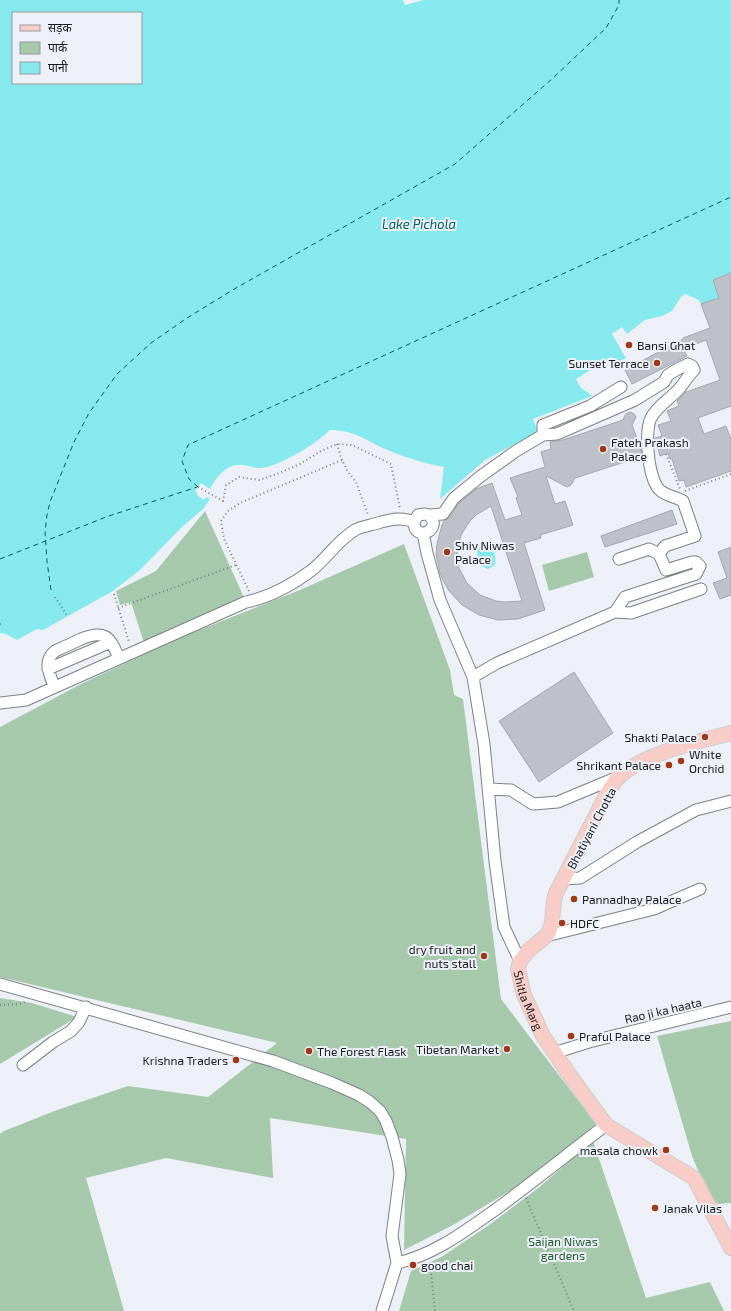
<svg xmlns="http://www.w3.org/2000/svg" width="731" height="1311" font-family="'Exo 2','Noto Sans Devanagari',sans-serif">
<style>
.green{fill:#a5c9aa}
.water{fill:#86e9ed;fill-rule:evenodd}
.pier{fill:#edf1f7}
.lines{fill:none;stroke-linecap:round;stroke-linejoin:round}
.ferry{stroke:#005e61;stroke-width:1;stroke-dasharray:5 4;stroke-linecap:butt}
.building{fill:#bec2c8;stroke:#a4a8ae;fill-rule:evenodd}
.minor-casing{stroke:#7c8085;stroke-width:13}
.major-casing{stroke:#cccdcd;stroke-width:16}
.path{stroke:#7b7e82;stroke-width:2;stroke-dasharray:1 3;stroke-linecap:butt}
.minor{stroke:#fff;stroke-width:11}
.major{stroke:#f8cdc7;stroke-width:14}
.poi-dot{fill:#9f3817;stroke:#edf1f7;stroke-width:1.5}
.labels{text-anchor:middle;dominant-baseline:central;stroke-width:4;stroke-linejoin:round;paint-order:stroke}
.poi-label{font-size:12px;fill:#181a1c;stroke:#edf1f7;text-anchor:start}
.street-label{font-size:12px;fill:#181a1c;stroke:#edf1f7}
.park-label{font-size:12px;fill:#1d5c2e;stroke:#edf1f7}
.water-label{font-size:13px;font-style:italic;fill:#005e61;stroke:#edf1f7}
</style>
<rect width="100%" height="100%" fill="#edf1f7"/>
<path class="green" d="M205,511l41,91 -101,44 -14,-44 -11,3 -4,-14 40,-20z
M404,544l46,126 4,25 9,4 38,300 95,125 -63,53 -80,48 -49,25 2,-111 -136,-21 3,60 -107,-20 -80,20 38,133h-124v-177l4,-3 53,-21 71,-24 80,11 69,-54 -277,-66v-250l83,-44 96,-45 121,-48z
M587,552l7,25 -45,14 -7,-26z
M0,998l32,5 45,14 -77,47z
M731,1021v182l-13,1 -10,-10 -16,-38 -35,-120z
M593,1141l53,157 64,-16 14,29h-325l12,-40 32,-15 46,-31 48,-36z"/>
<path class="water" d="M0,0h403l2,5 19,-5h307v273l-18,7 6,18 -18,6 -2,-4 -14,-6 -4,3 -9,14 -10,5 -17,4 -18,14 -5,-7 -10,7 14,24 -9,4 -6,-5 -35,22 5,9 8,5 3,3 -59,23 5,13 -53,28 -45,39 4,-32c-21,-4 -40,-10 -59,-18 -20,-9 -31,-19 -55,-19 -16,15 -42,31 -63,37 -11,3 -15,-1 -24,-2 -17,-2 -26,12 -33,24l2,7 -9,13 -22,19 -41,42 -27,21 -70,39 -6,-1 -20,11 -11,-6 -6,-1zM13,13h128v70h-128z
M483,543c10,0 14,14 12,22l-7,4 -7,-3c-3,-9 -8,-17 2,-23z"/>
<path class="pier" d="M201,483l9,6 2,7 -2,3 -4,-2 -2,3 -7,-5 1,-1 -3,-3z"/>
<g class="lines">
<path class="ferry" d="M198,487l-9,-8 -7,-18 6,-16 543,-248
M0,559l106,-42 91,-30
M51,590l-4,-29 -2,-29 2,-17 3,-13 24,-60 15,-29 28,-39 34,-31 36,-25 49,-30 219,-124 98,-86 53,-50 13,-23v-5"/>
</g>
<path class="building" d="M731,273v133l-33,12 6,16 22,-8 5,13v32l-45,16 -2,-7 -5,1 -7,-22h-2l-2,-6 -8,3 -5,-18 7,-2 -4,-11 13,-4 -4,-10 12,-5 -2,-5 9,-9 34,-12 -14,-40 -23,9 4,7 -55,28 -7,-14 58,-31v-1l27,-10 -9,-24 18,-6 -6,-18z
M631,412l3,2 2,3 -4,8 9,24 1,13h-3l-5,-3 -59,19 -4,7 -4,2 -21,-11 9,28 10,-3 8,24 -33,10 1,3 -17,5 21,67 -27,9 -20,1 -19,-5 -17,-10 -13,-14 -5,-9 -4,-9 -4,-19 1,-10 5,-19 2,-4 5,-3 10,-15 17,-14 16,-6 13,37 17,-5 -6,-17 2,-1 -8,-19 35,-11 -4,-15 10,-3 -1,-7 13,-2 60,-20 2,-5 2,-2zM491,506l31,95 -17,1 -9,-1 -16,-6 -13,-12 -8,-15 -2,-17 4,-16 9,-14 6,-6z
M672,510l5,14 -72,23 -4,-11z
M731,547v48l-11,4 -7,-16 14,-5 -9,-26z
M574,672l39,61 -74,49 -40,-61z"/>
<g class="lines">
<g class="minor-casing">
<path id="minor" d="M543,435v-10l47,-19 31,-19
M423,533l4,20 13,47 33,77 24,-14 118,-51 10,-15 71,-23 4,-8 -4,-4h-4l-26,8 -7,-16 6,-8 30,-10 -12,-35c-7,-4 -16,-5 -22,-10 -13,-9 -17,-60 -10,-73 6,-12 19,-19 28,-29 5,-6 9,-13 15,-19l-2,-4 -4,-2 -12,6 -8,5 -4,7 -29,18 -78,34 -14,1 -27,16 -35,25 -27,22 -11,16 -14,1 -4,-1 -7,1 -4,7c0,21 30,8 15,-7
M619,559l30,-10 10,5
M615,612l16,1 70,-24
M48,669l63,-27
M473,677l11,67 11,117 9,66 16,34
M54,686c-5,-13 -11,-25 1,-35 9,-4 18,-8 26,-12 24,-10 29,-2 38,19
M0,703l26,-3 220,-98c24,-5 46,-17 66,-32 15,-12 26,-30 43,-40 7,-4 18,-5 26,-8 12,-3 22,-5 33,0
M489,789l22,1 22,14 25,-2 55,-23h4
M564,879l16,-1 57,-36 59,-32 35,-9
M546,936l108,-27 46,-20
M0,984l273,77 59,22 27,12 11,7 10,9 6,10 6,16 6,23 2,14 -8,62 5,27 -15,48
M554,1053l35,-11 142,-35
M23,1065l30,-23 18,-11 8,-9 7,-15
M397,1263c37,-8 68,-32 98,-53 38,-28 74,-57 111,-85"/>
</g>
<g class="major-casing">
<g id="major">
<path id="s1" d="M731,733c-33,9 -91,21 -114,46 -4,4 -6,9 -9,13l-52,101 -2,7 -2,22 -3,10 -3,4 -17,14 -9,11 -2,8 6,26 13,28 6,13 28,41 35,48 88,53 37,70"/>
</g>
</g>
<path class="path" d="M337,444l5,16
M666,454l14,35
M198,487l25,14 3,-16 13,-8 20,3 18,-6 23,-10 21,-13 16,-7 15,1 39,19 9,45
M685,491l46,-17
M249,591l-25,-52 -3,-18 7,-10 12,-8 102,-43 6,12 8,10 12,33
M114,594l15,48
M55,597l13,20
M118,608l118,-43
M0,624l2,-1
M0,1005l20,-1 5,-2
M526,1198l48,113
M430,1262l5,49"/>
<use href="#minor" class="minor"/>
<use href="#major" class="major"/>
</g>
<g class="poi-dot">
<circle cx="629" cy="345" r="4"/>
<circle cx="657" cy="363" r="4"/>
<circle cx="603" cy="449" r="4"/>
<circle cx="447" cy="552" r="4"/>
<circle cx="705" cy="737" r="4"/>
<circle cx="681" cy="761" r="4"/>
<circle cx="669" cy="765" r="4"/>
<circle cx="574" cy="899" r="4"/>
<circle cx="562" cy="923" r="4"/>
<circle cx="484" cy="956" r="4"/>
<circle cx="571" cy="1036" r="4"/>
<circle cx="507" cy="1049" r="4"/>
<circle cx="309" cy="1051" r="4"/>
<circle cx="236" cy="1060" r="4"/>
<circle cx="666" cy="1150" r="4"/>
<circle cx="655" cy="1208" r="4"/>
<circle cx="413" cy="1265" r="4"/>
</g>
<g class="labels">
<g class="poi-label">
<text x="637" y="345">Bansi Ghat</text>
<text x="649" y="363" text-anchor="end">Sunset Terrace</text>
<text x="611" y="442">Fateh Prakash<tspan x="611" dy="14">Palace</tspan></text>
<text x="455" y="545">Shiv Niwas<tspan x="455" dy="14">Palace</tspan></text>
<text x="697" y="737" text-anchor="end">Shakti Palace</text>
<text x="689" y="754">White<tspan x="689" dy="14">Orchid</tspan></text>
<text x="661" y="765" text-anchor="end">Shrikant Palace</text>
<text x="582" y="899">Pannadhay Palace</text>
<text x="570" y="923">HDFC</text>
<text x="476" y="949" text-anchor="end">dry fruit and<tspan x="476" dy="14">nuts stall</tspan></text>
<text x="579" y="1036">Praful Palace</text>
<text x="499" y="1049" text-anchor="end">Tibetan Market</text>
<text x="317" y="1051">The Forest Flask</text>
<text x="228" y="1060" text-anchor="end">Krishna Traders</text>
<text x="658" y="1150" text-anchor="end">masala chowk</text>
<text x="663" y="1208">Janak Vilas</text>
<text x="421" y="1265">good chai</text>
</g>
<g class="street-label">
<text transform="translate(591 828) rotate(-62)">Bhatiyani Chotta</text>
<text stroke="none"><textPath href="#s1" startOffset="376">Shitla Marg</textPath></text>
<text transform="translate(663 1010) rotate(-13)">Rao ji ka haata</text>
</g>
<g class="park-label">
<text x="563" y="1241">Saijan Niwas<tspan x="563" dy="14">gardens</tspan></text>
</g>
<g class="water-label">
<text x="419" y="224">Lake Pichola</text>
</g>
</g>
<rect x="12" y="12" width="130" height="72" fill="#edf1f7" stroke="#989b9f"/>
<rect x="20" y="25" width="20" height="6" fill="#f8cdc7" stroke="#989b9f"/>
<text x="48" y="32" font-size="12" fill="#181a1c">सड़क</text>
<rect x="20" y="42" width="20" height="12" fill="#a5c9aa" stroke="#989b9f"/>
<text x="48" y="52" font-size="12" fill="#181a1c">पार्क</text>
<rect x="20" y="62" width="20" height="12" fill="#86e9ed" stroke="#989b9f"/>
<text x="48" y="72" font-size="12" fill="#181a1c">पानी</text>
</svg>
